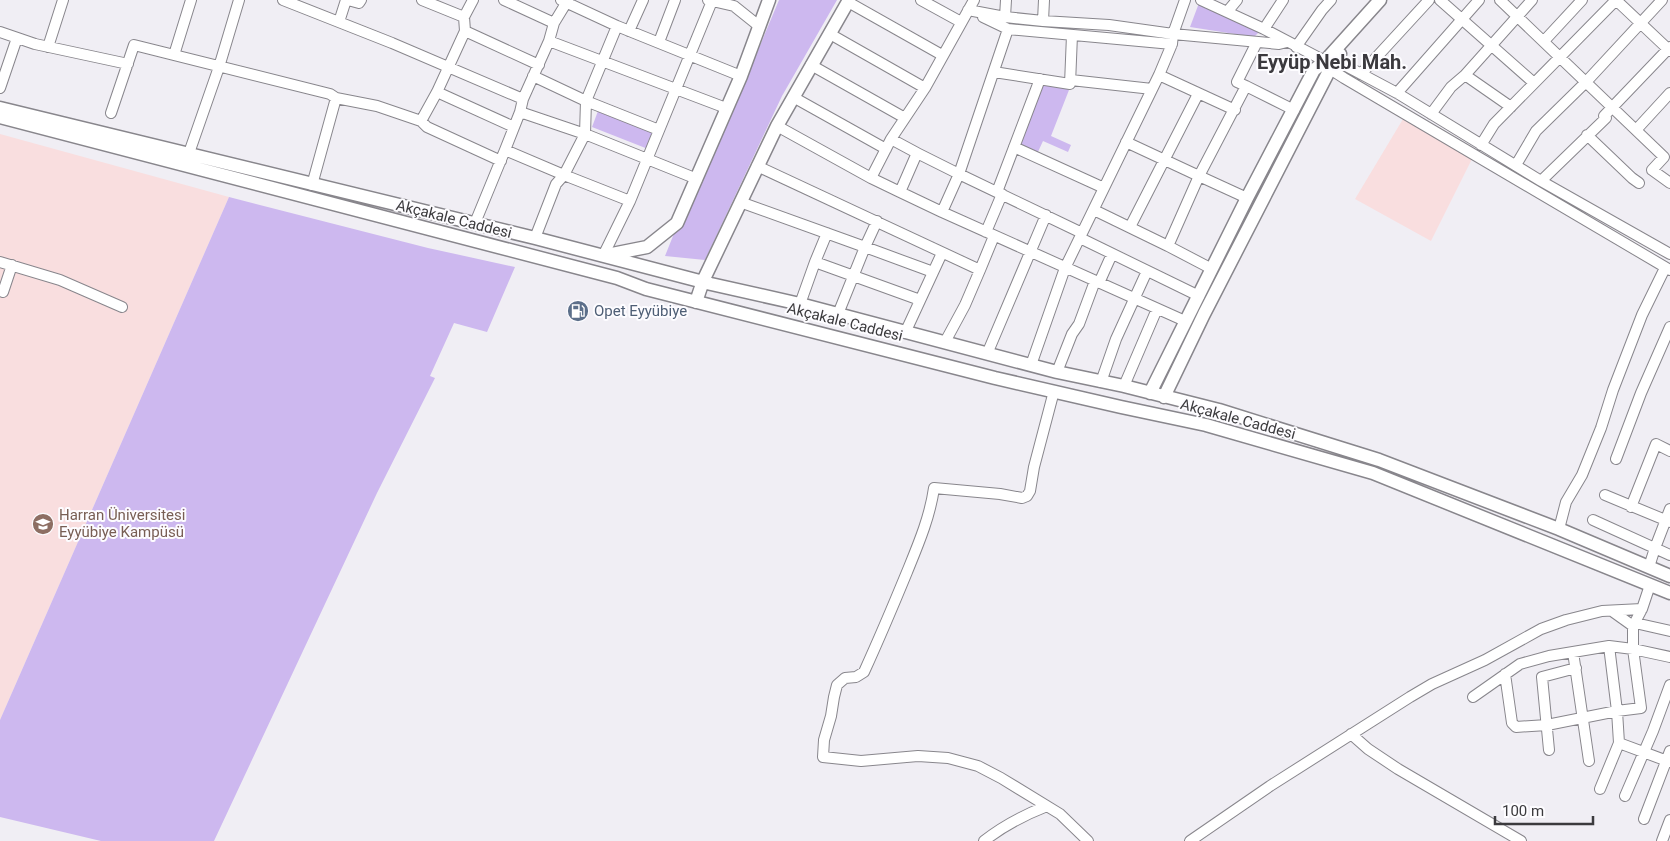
<svg xmlns="http://www.w3.org/2000/svg" width="1670" height="841" font-family="Roboto,sans-serif">
<style>
.education{fill:#f9dedf}
.green{fill:#cdb8ef}
.lines{fill:none;stroke-linecap:round;stroke-linejoin:round}
.minor-casing{stroke:#88868c;stroke-width:12}
.major-casing{stroke:#88868c;stroke-width:15}
.minor{stroke:#fff;stroke-width:10}
.major{stroke:#fff;stroke-width:12}
.labels{text-anchor:middle;dominant-baseline:central;stroke-width:4;stroke-linejoin:round;paint-order:stroke}
.street-label{font-size:15px;fill:#3b3a3d;stroke:#fdfcff}
.service-label{font-size:15px;fill:#4e5e75;stroke:#fdfcff;text-anchor:start}
.education-label{font-size:15px;fill:#785e54;stroke:#fdfcff;text-anchor:start}
.district-label{font-size:20px;font-weight:bold;fill:#3b393e;stroke:#fdfcff}
</style>
<rect width="100%" height="100%" fill="#f0eef4"/>
<path class="education" d="M1403,119l69,40 -41,82 -76,-42z
M0,134l229,63 -229,523z"/>
<path class="green" d="M779,0h58l-55,96 -77,164 -40,-4 20,-50 36,-67z
M1199,3l60,29 -5,5 -64,-10z
M1046,84l21,4 2,2 -18,46 20,9 -3,7 -25,-11 -6,13 -17,-7 20,-57 3,-5z
M598,111l55,21 -5,17 -56,-22z
M229,197l199,51 87,19 -28,65 -33,-9 -24,53 5,2 -58,115 -163,348h-113l-101,-24v-97z"/>
<g class="lines">
<g class="minor-casing">
<path id="minor" d="M283,0l109,43 131,56
M348,0l11,3 2,-3
M422,0l42,17
M504,0l50,23
M561,0l56,26 124,50
M708,0l26,6 25,20
M921,0l40,22
M1185,0l-12,34 106,10 8,-2
M1201,0l63,29 61,32 10,-1 62,33 144,88 129,73
M1440,0l94,83
M1500,0l164,157 -12,13 18,13
M1616,0l54,51
M848,2l94,53
M968,10l37,7 38,4 66,4 64,9 -1,10 -13,31 -94,193 -34,97
M1227,12l10,-12
M983,17l25,12 164,15
M1005,17l1,-17
M1043,21l1,-21
M339,22l7,-22
M1008,29l-49,145 123,59
M1264,29l19,-29
M465,31l74,34
M629,31l14,-31
M0,32l35,12 93,20
M830,34l95,54
M549,41l177,67
M1544,41l38,-41
M659,42l16,-42
M48,47l15,-47
M1296,47l26,-37 9,-10
M174,55l17,-55
M1326,64l4,5 14,9 326,192
M811,65l94,53
M994,72l76,12 2,-49
M1361,74l68,-74
M1159,75l76,35
M1465,75l46,32
M533,76l53,25 73,29
M1071,80l81,9
M1246,86l-9,-4 20,-40
M0,88l17,-50
M437,92l77,35
M1397,93l82,-93
M793,97l93,52
M520,112l65,22 112,45
M111,113l23,-68 196,49 6,4 41,8 44,15 16,-29 28,-61 -1,-14 9,-17
M1431,114l20,-27 14,-12 67,-75
M421,121l6,6 74,34
M777,126l94,52 20,-39 34,-51 49,-88
M1636,130l34,-37
M1587,135l45,43 7,5
M891,139l26,14
M1126,142l73,34 -31,70
M1481,145l13,-21 122,-124
M1014,147l90,41
M505,150l59,25 66,26
M189,153l30,-86 20,-67
M1516,165l20,-34 50,-49 76,-82
M757,166l223,104 14,-34
M871,178l29,14 17,-39 42,21 -17,38
M1541,181l65,-63 -2,-2 66,-69
M312,185l24,-87
M900,192l42,20 243,109
M997,192l43,-113
M1247,198l-48,-22 47,-90 48,24
M740,202l125,45 12,-26
M1094,210l74,36 44,23
M475,223l30,-73 15,-38 3,-13 26,-58 5,-18 14,-23
M1130,227l68,-133
M986,232l16,-38
M827,233l-12,29 105,38
M535,238l21,-54 8,-9 21,-41 1,-33 31,-75
M1080,238l119,58
M603,256l27,-55 82,-200
M0,262l60,18 62,27
M1099,283l13,-29
M3,292l9,-27
M800,304l15,-42
M838,314l27,-67 68,25
M905,333l37,-80
M945,342l20,-37 15,-35
M987,354l59,-139
M1057,372l15,-38 7,-10 16,-43
M1101,382l15,-43 31,-68
M1124,386l33,-77
M1054,391l-20,76 -4,24 -3,5 -5,2 -22,-4 -66,-6c-4,29 -16,57 -27,84 -14,34 -28,67 -43,100l-8,5 -11,1 -8,7 -3,12 -3,19 -7,24 -1,17 38,4 57,-5 30,2 30,8 23,12 59,36 28,27
M1616,459l25,-66 29,-66
M1605,495l65,27
M1631,507l25,-63 14,7
M1593,520l77,35
M1559,529l7,-27 16,-27 19,-47 12,-38 29,-75 23,-47
M1649,567l6,-19 15,-39
M1612,611l21,15
M1635,623l35,8
M1609,646l8,65 2,32 51,19
M1573,652l16,109
M1505,674l7,49 4,4 31,-2 70,-14 24,-3 -8,-59v-23l9,-17
M1473,697l47,-33 29,-8 60,-10 24,3 37,8
M1351,734l17,15 30,20 123,72
M1549,750l-7,-73 34,-9
M1600,789l19,-46
M1625,796l28,-65 17,-46
M1644,819l26,-68
M984,841c19,-15 40,-26 63,-35
M1190,841l80,-55 140,-89 22,-13 53,-24 56,-31 25,-9 36,-9 40,-2 8,-24
M1662,841l8,-21"/>
</g>
<g class="major-casing">
<path id="major" d="M0,108l535,130 176,46 89,20 257,68 67,14 95,24 160,50 180,69 111,47
M0,117l617,161 29,11 349,89 126,29 85,18 167,48 297,120
M607,255l40,-8 30,-24 64,-147 28,-76
M696,302l7,-21 74,-155 72,-126
M1150,393l97,-195 67,-128 11,-9 55,-61
M1164,397l40,-83 126,-245 10,-15"/>
</g>
<use href="#minor" class="minor"/>
<use href="#major" class="major"/>
</g>
<defs>
<g id="fuel-disc" transform="scale(1.125)"><circle r="9.5" fill="#5c6f8a" stroke="#fdfcff"/><path d="M-5.5-6h7V0h2V4h1.3V-2.5L3-4.5l.8-.8L6-3V5H2.5V1h-1V6h-7ZM-4.2-4.7v3.2H.2V-4.7Z" fill="#fff"/></g>
<g id="university-disc" transform="scale(1.125)"><circle r="9.5" fill="#8d6e63" stroke="#fdfcff"/><path d="M0-5L7-2L0 1L-7-2ZM-4 1L0 2.5L4 1V4Q0 6-4 4Z" fill="#fff"/></g>
</defs>
<g fill-rule="evenodd">
<use href="#fuel-disc" x="578" y="311"/>
<use href="#university-disc" x="43" y="524"/>
</g>
<g class="labels">
<g class="street-label">
<text transform="translate(454 219) rotate(14)">Akçakale Caddesi</text>
<text transform="translate(845 322) rotate(14)">Akçakale Caddesi</text>
<text transform="translate(1238 419) rotate(15)">Akçakale Caddesi</text>
</g>
<g class="service-label">
<text x="594" y="311">Opet Eyyübiye</text>
</g>
<g class="education-label">
<text x="59" y="515">Harran Üniversitesi<tspan x="59" dy="17">Eyyübiye Kampüsü</tspan></text>
</g>
<g class="district-label">
<text x="1332" y="62">Eyyüp Nebi Mah.</text>
</g>
</g>
<path d="M1495 816v8h98v-8" fill="none" stroke="#3b3a3d" stroke-width="2.5"/>
<text x="1502" y="816" font-size="15" fill="#3b3a3d" stroke="#fdfcff" stroke-width="4" paint-order="stroke">100 m</text>
</svg>
